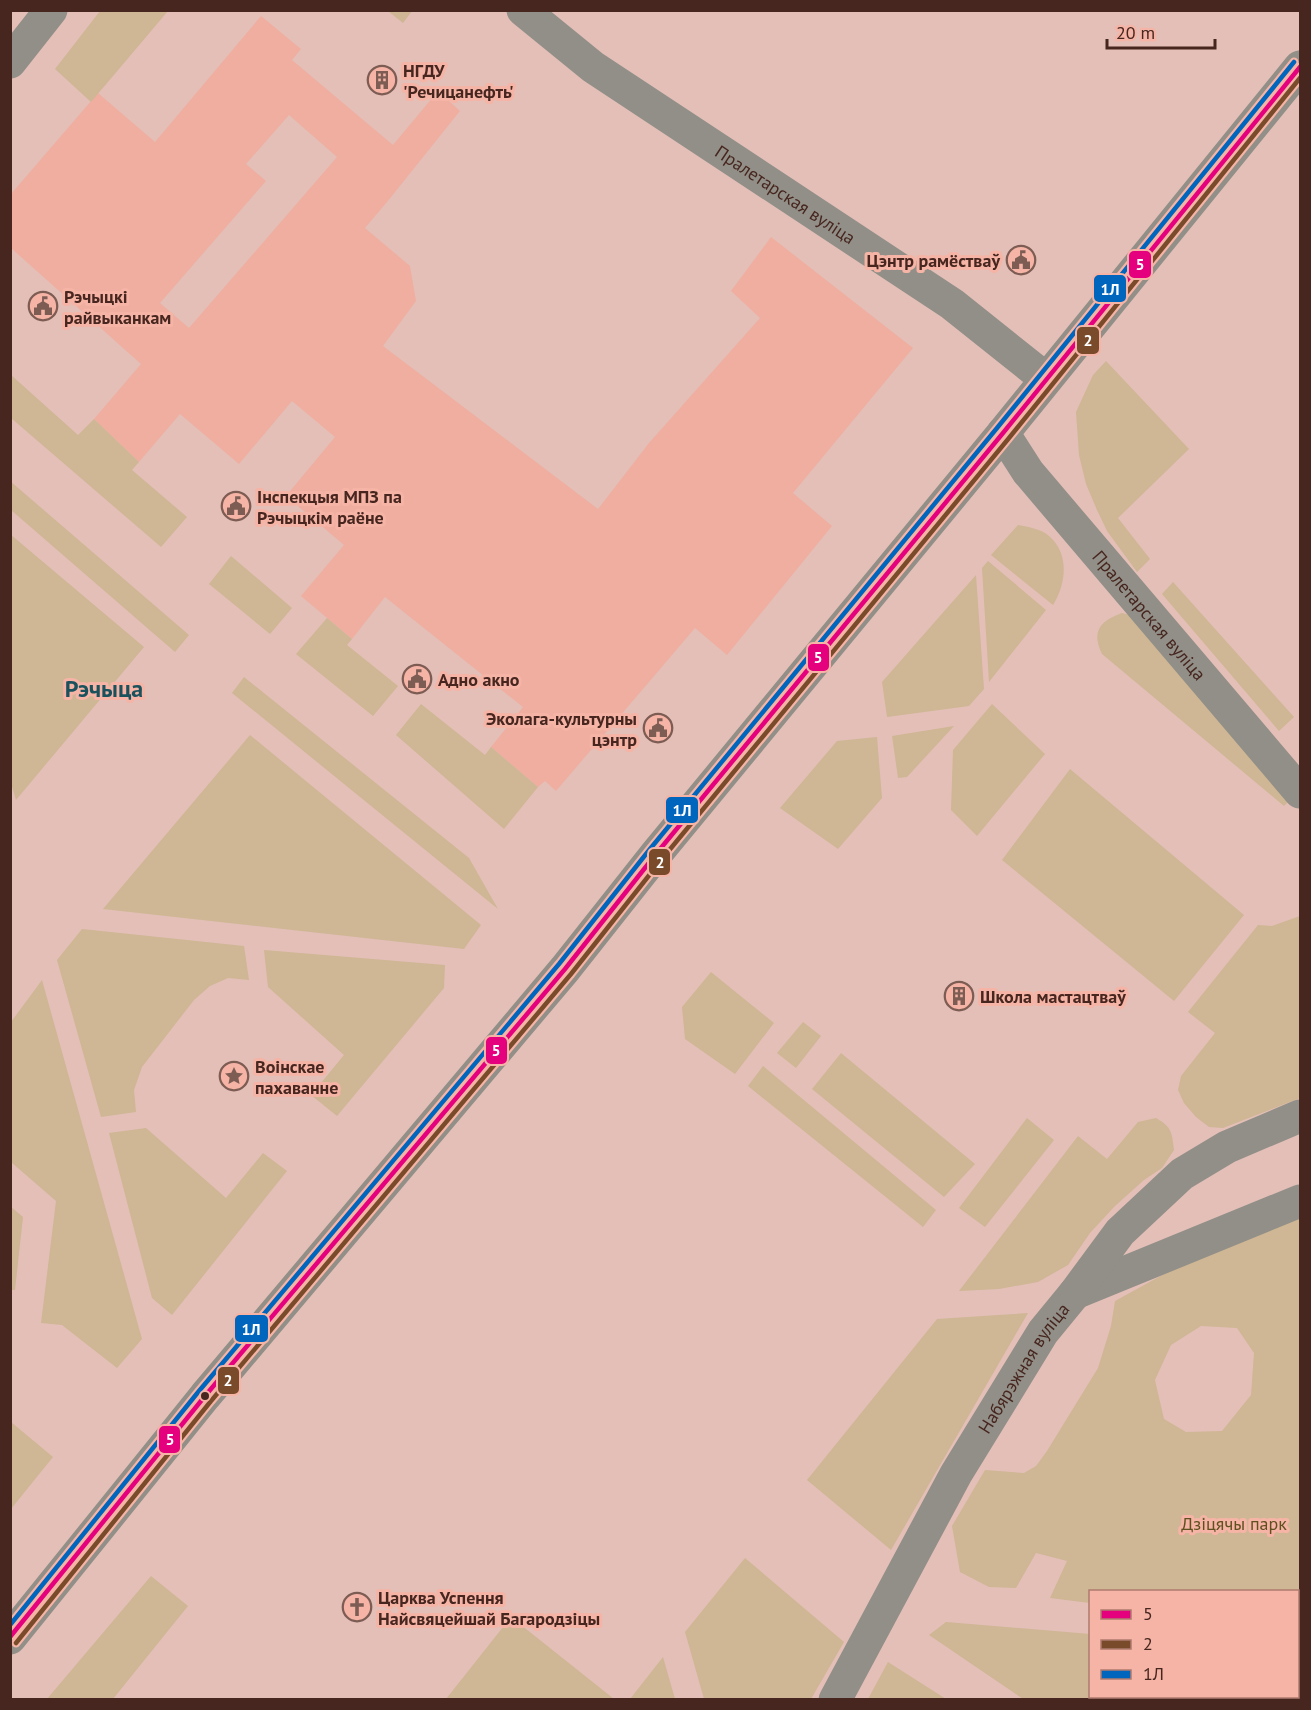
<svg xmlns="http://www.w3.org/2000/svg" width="1311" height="1710" font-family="'PT Sans',sans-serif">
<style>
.built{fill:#efaea0;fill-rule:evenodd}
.green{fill:#cfb694;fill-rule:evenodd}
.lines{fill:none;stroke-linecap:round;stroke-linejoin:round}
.minor{stroke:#918f87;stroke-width:33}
.tertiary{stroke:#918f87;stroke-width:33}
.bus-1-casing{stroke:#f5b4a5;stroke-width:9}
.bus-2-casing{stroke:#f5b4a5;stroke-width:9}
.bus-3-casing{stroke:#f5b4a5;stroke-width:9}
.bus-1{stroke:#e5007d;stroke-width:4.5}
.bus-2{stroke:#7a4b2a;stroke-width:4.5}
.bus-3{stroke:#0065bd;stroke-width:4.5}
.bus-dot{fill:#46261f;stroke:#f5b4a5;stroke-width:2}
.labels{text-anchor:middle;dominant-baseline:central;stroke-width:6;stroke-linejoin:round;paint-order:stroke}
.poi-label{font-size:18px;font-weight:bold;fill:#46261f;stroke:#f5b4a5;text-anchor:start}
.street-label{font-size:18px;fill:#46261f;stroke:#f5b4a5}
.park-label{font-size:18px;fill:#5e501f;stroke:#f5b4a5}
.district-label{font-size:24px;font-weight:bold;fill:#19525d;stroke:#f5b4a5}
.line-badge{stroke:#f5b4a5;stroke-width:2}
.badge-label{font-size:16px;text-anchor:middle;font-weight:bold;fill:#fff}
</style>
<rect width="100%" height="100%" fill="#e3bfb7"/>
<path class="built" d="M261,16l40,33 -9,11 101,85 45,-54 22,20 -73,91 -22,26 45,38 6,35 -33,45 215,163 51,-66 111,-125 -29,-27 40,-54 142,111 -120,145 39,33 -105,129 -32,-27 -139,163 -11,-10 -7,6 -47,-40 32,-40 -138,-110 -33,42 -51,-43 43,-51 -58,-49 49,-59 -43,-36 -53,63 -59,-50 -41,48 -45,-43 47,-55 -130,-116v-54l87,-101 57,49zM289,115l48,42 -148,171 -29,-25 106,-122 -20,-17z"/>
<path class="green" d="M100,11h68l-77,91 -36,-33z
M388,11h24l-9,12z
M1106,361l83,88 -71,69 32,41 -13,13 -30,-41 -10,-21 -11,-26 -7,-29 -3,-43 17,-37z
M11,375l67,60 16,-16 45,43 -7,8 55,47 -26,30 -150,-129z
M10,481l179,154 -14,17 -164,-142z
M1018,525c11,2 23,4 31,11 21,18 17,48 4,69l-62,-50z
M10,534l134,113 -128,153 -6,-20z
M231,556l61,52 -22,26 -61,-50z
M988,561l58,49 -57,72 -7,-114z
M976,575l8,114 -15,17 -82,11 -5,-35z
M1173,582l121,135 -15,14 -117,-137z
M1122,613l12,3 155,185 -5,5 -182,-152c-11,-23 -2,-33 20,-41z
M327,618l25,21 -5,6 51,41 -25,30 -77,-62z
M244,677l225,181 29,51 -266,-216z
M421,704l64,51 6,-8 47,40 -34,42 -108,-94z
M992,704l53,50 -68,82 -26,-26 2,-60z
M954,726l-47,51 -9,1 -6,-42z
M250,735l231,190 -17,24 -361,-40z
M877,737l5,61 -44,51 -58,-41 57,-67z
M1070,769l174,146 -70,86 -172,-141z
M1300,916v182l-77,30 -14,-1 -13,-10 -12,-14 -6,-13 3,-14 34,-43 -27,-21 70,-87 14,1z
M82,929l162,17 5,34 -21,-2 -18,8 -16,14 -52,67 -8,23 2,22 -35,5 -44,-157z
M264,950l181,15 -1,23 -107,128 -26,-21 33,-40 -76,-68z
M711,972l63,51 -39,51 -50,-35 -3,-32z
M42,980l100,359 -25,29 -55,-43 -21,-2 15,-122 -45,-39v-140z
M803,1022l18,14 -25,32 -19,-15z
M841,1053l134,111 -31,33 -132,-108z
M763,1066l173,144 -13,17 -175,-141z
M1027,1118l27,22 -69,87 -26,-19z
M1156,1118c16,9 16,15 18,32l-12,18 -18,12 -29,26 -25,27 -22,32 -30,17 -39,7 -40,2 119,-155 29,23 31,-37z
M146,1128l80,70 37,-45 24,18 -115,144 -20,-17 -43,-165z
M10,1206l13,11 -8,73h-5z
M1300,1210v489h-277l-94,-64 17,-13 144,12v62h208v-104h-208v11l-40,-5 17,-37 -31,-8 -20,35 -27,-1 -29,-15 -8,-46 33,-56 39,3 12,-7 11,-15 51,-83 13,-42 4,-25 51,-28zM1201,1326l36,2 17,25 -3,42 -29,36 -36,1 -22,-13 -9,-39 16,-35z
M1028,1313l-137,237 -84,-70 130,-161z
M11,1422l42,35 -42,52z
M745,1558l99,84 -33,57h-107l-19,-67z
M151,1576l37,30 -75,93h-66z
M511,1617l103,82h-168z
M663,1657l12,42h-45z
M888,1662l58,37h-78z"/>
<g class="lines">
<g class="minor">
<path id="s1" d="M1003,433l25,39 272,320"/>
<path d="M1075,1293l225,-92"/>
<path id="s2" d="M835,1700l121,-226 87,-142 32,-39 45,-61 62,-58 45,-27 73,-31"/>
</g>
<g class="tertiary">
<path id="s3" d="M523,10l70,57 359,237 94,75"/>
<path d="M10,62l41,-52"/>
<path d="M10,1638l195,-242 360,-427 91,-115 347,-421 297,-366"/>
</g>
<g class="bus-1-casing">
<path id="bus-1" d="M10,1637l195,-241 360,-427 91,-115 347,-421 297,-366"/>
</g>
<g class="bus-2-casing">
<path id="bus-2" d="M16,1643l195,-242 360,-427 91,-115 347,-421 291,-360"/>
</g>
<g class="bus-3-casing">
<path id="bus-3" d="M10,1625l189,-234 360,-427 91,-115 347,-421 297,-366"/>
</g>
<use href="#bus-1" class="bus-1"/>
<use href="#bus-2" class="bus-2"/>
<use href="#bus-3" class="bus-3"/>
</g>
<defs>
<g id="building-ring" transform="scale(1.5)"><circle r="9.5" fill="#f5b4a5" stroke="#7d5c54" stroke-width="1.5"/><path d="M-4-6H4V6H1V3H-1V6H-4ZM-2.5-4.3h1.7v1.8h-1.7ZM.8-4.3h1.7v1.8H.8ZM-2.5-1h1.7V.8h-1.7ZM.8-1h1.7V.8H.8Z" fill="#7d5c54"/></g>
<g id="civic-ring" transform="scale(1.5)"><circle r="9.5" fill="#f5b4a5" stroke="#7d5c54" stroke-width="1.5"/><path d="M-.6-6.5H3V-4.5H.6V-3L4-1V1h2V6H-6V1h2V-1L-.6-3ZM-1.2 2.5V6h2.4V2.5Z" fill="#7d5c54"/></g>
<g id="sight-ring" transform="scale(1.5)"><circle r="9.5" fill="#f5b4a5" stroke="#7d5c54" stroke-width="1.5"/><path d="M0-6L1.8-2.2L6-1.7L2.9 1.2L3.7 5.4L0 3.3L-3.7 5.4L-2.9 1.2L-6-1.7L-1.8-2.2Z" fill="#7d5c54"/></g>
<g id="church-ring" transform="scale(1.5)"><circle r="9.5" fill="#f5b4a5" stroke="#7d5c54" stroke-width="1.5"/><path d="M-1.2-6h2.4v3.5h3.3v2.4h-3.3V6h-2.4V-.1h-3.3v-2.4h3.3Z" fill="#7d5c54"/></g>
</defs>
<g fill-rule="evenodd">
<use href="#building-ring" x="382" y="80"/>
<use href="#civic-ring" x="1021" y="260"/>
<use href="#civic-ring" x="43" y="306"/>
<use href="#civic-ring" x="236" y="506"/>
<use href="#civic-ring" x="417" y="679"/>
<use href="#civic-ring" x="658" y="728"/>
<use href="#building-ring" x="959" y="996"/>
<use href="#sight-ring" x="234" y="1076"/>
<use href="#church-ring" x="357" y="1607"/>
</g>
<circle class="bus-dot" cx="205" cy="1396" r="5"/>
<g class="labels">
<g class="poi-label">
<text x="403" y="70">НГДУ<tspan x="403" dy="21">'Речицанефть'</tspan></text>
<text x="1000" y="260" text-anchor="end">Цэнтр рамёстваў</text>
<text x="64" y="296">Рэчыцкі<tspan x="64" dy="21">райвыканкам</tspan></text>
<text x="257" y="496">Інспекцыя МПЗ па<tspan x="257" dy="21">Рэчыцкім раёне</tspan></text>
<text x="438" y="679">Адно акно</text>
<text x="637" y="718" text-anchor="end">Эколага-культурны<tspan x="637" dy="21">цэнтр</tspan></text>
<text x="980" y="996">Школа мастацтваў</text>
<text x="255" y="1066">Воінскае<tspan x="255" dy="21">пахаванне</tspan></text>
<text x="378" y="1597">Царква Успення<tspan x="378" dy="21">Найсвяцейшай Багародзіцы</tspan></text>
</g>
<g class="street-label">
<text stroke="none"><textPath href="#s3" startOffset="321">Пралетарская вуліца</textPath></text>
<text stroke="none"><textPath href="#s1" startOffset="234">Пралетарская вуліца</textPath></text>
<text stroke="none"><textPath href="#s2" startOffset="382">Набярэжная вуліца</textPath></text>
</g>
<g class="park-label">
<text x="1234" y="1523">Дзіцячы парк</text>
</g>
<g class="district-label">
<text x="104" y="688">Рэчыца</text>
</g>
</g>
<g class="line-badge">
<rect x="1128" y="250" width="24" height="29" rx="6" fill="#e5007d"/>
<rect x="1093" y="274" width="34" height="29" rx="6" fill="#0065bd"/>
<rect x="1076" y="326" width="24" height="29" rx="6" fill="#7a4b2a"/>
<rect x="807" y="643" width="23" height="29" rx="6" fill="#e5007d"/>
<rect x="665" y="796" width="34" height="28" rx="6" fill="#0065bd"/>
<rect x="648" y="848" width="23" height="28" rx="6" fill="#7a4b2a"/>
<rect x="485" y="1036" width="23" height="29" rx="6" fill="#e5007d"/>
<rect x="234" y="1314" width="35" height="29" rx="6" fill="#0065bd"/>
<rect x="217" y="1366" width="23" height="29" rx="6" fill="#7a4b2a"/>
<rect x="158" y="1425" width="23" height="29" rx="6" fill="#e5007d"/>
</g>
<g class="badge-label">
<text x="1140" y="270">5</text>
<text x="1110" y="295">1Л</text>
<text x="1088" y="346">2</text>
<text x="818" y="663">5</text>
<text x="682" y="816">1Л</text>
<text x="660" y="868">2</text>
<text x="496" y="1056">5</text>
<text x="251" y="1335">1Л</text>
<text x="228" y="1386">2</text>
<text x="170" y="1445">5</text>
</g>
<rect width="1311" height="1710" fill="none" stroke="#46261f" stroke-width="24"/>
<rect x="1089" y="1590" width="210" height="108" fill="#f5b4a5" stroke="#af7b6f" stroke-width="1.5"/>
<rect x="1101" y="1610" width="30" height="9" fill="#e5007d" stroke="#af7b6f" stroke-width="1.5"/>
<text x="1143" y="1620" font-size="18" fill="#46261f">5</text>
<rect x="1101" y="1640" width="30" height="9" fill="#7a4b2a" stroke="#af7b6f" stroke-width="1.5"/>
<text x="1143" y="1650" font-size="18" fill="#46261f">2</text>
<rect x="1101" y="1670" width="30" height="9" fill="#0065bd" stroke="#af7b6f" stroke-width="1.5"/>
<text x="1143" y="1680" font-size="18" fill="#46261f">1Л</text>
<path d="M1107 39v9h108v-9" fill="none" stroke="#46261f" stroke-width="3"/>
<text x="1116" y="39" font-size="18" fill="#46261f" stroke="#f5b4a5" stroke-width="4.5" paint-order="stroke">20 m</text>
</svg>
